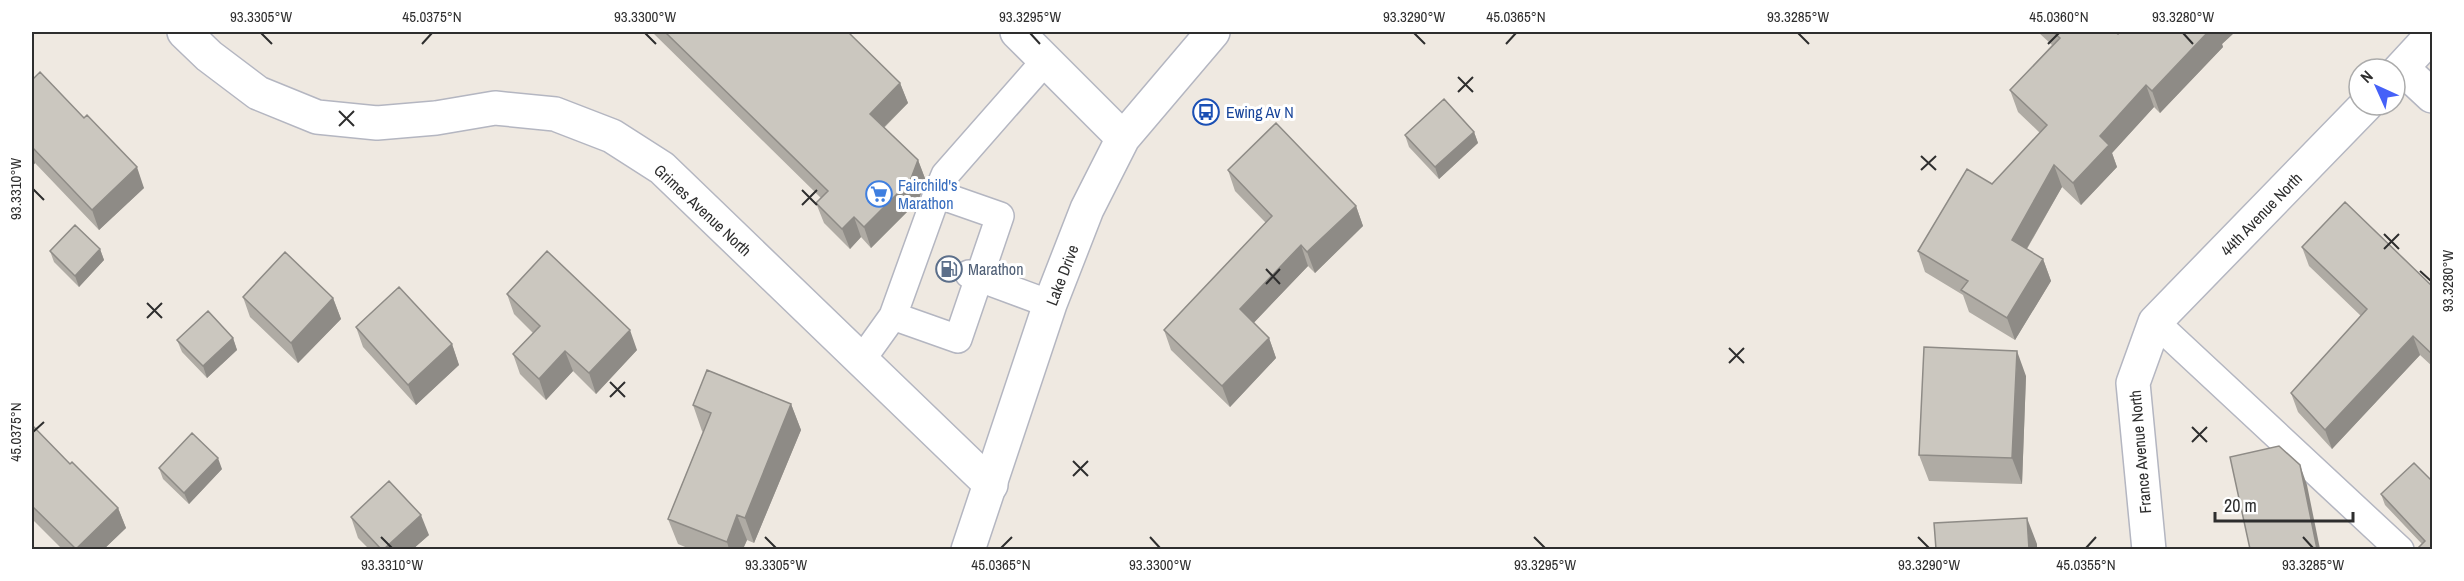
<svg xmlns="http://www.w3.org/2000/svg" width="2464" height="581" font-family="'Archivo Narrow',sans-serif">
<style>
.lines{fill:none;stroke-linecap:round;stroke-linejoin:round}
.lane-casing{stroke:#b4b6c1;stroke-width:30}
.street-casing{stroke:#b4b6c1;stroke-width:36}
.secondary-casing{stroke:#b4b6c1;stroke-width:36}
.lane{stroke:#fff;stroke-width:27}
.street{stroke:#fff;stroke-width:33}
.secondary{stroke:#fff;stroke-width:33}
.wall{fill:#afaba4}
.shaded-wall{fill:#8e8b86}
.building{fill:#cbc7bf;stroke:#8e8b86;stroke-width:1.5}
.ticks{fill:none;stroke:#2e2e2e;stroke-width:2}
.labels{text-anchor:middle;dominant-baseline:central;stroke-width:6;stroke-linejoin:round;paint-order:stroke}
.transit-label{font-size:16px;fill:#164399;stroke:#fff;text-anchor:start}
.shop-label{font-size:16px;fill:#366cbe;stroke:#fff;text-anchor:start}
.street-label{font-size:16px;fill:#2e2e2e;stroke:#fff}
.service-label{font-size:16px;fill:#4e5e75;stroke:#fff;text-anchor:start}
.neatline{fill:none;stroke:#2e2e2e;stroke-width:2}
.ticks-label{font-size:15px;text-anchor:middle;fill:#2e2e2e}
</style>
<rect width="100%" height="100%" fill="#efe9e1"/>
<g class="lines">
<g class="lane-casing">
<path id="lane" d="M937,194l63,22 -42,123 -65,-23 44,-122 8,-19 101,-115
M969,274l81,30
M2155,322l245,228
M860,362l33,-46"/>
</g>
<g class="street-casing">
<path id="street" d="M184,32l25,24 49,37 59,24 60,6 59,-5 59,-10 60,6 57,22 50,32 329,317
M2402,68l30,28
M2395,75l37,-40
M2149,550l-16,-167 22,-61 211,-217"/>
</g>
<g class="secondary-casing">
<path id="secondary" d="M1017,32l106,106
M968,550l82,-246 37,-95 36,-71 90,-106"/>
</g>
<use href="#lane" class="lane"/>
<use href="#street" class="street"/>
<use href="#secondary" class="secondary"/>
</g>
<path class="wall" d="M652,32h196l52,51 8,20 -24,25 34,32 8,21 -8,20 -47,47 -10,-11 -11,12 -26,-26 -8,-20 5,-5z
M2038,32h77l3,2 2,-2h115l-13,12 1,3 -63,66 -6,-6 -42,46 5,14 -36,38 -19,-18 -35,62 16,10 8,22 -36,59 -46,-28 -6,-17 -38,-23 -7,-21 74,-67 48,-51 -22,-21 -8,-22 42,-45z
M32,80l112,108 -45,42 -64,-67 -3,4z
M1474,132l4,11 -39,36 -30,-32 -4,-12z
M1228,170l128,36 7,20 -48,47 -7,-7 -55,57 16,15 7,20 -46,49 -59,-57 -7,-20 102,-107 -31,-32z
M2302,247l131,40v80l-13,-12 -88,94 -34,-37 -7,-19 70,-77 -52,-50z
M100,249l4,11 -25,27 -25,-25 -4,-11z
M507,294l130,56 -41,44 -23,-23 -27,29 -26,-26 -7,-20 20,-21 -19,-19z
M243,297l90,1 8,21 -43,44 -48,-46z
M356,327l96,17 7,21 -43,40 -53,-58z
M233,338l4,12 -30,28 -25,-26 -5,-12z
M2026,376l-4,108 -93,-3 -10,-26z
M791,404l10,26 -47,113 -7,-3 -4,9h-53l-12,-5 -10,-25 35,-87 -1,-1 -9,-26z
M32,425l38,39 48,44 8,20 -22,21h-42l-30,-30z
M159,468l63,1 -33,35 -26,-25z
M2433,482v67l-11,-5 -37,-39 -4,-11z
M351,517l78,18 -16,14h-44l-11,-11z"/>
<path class="shaded-wall" d="M2208,32h27l-13,12 1,3 -63,66 -8,-22z
M900,83l8,20 -31,31 -7,-20z
M2146,85l8,22 -42,46 5,14 -36,38 -8,-22 27,-47z
M1474,132l4,11 -39,36 -4,-12z
M32,153l3,10 -3,4z
M918,160l8,21 -8,20 -47,47 -7,-21z
M2054,165l8,22 -43,75 -7,-22z
M137,167l7,21 -45,42 -7,-20z
M1356,206l7,20 -48,47 -8,-21z
M854,217l7,20 -11,12 -8,-20z
M1301,245l7,21 -61,64 -7,-21z
M100,249l4,11 -25,27 -4,-11z
M2043,259l8,22 -36,59 -8,-22z
M333,298l8,21 -43,44 -7,-20z
M630,330l7,20 -41,44 -7,-21z
M2413,336l7,19 -88,94 -7,-19z
M233,338l4,12 -30,28 -4,-12z
M1269,338l7,20 -46,49 -8,-21z
M452,344l7,21 -43,40 -8,-20z
M565,351l8,20 -27,29 -7,-21z
M2017,351l9,25 -4,108 -10,-26z
M791,404l10,26 -47,113 -9,-25z
M218,458l4,11 -33,35 -5,-11z
M2300,465l7,20 13,64h-3z
M118,508l8,20 -22,21h-28z
M421,515l8,20 -16,14h-29z
M737,515l10,25 -4,9h-14l-2,-7z
M2027,518l10,26v5h-8z"/>
<path class="building" d="M665,32h183l52,51 -30,31 48,46 -8,21 -46,46 -10,-10 -12,12 -26,-26 12,-12z
M2053,32h62l3,2 2,-2h88l-56,59 -6,-6 -46,51 9,9 -36,38 -19,-18 -42,75 31,19 -36,59 -46,-28 7,-9 -50,-30 49,-82 25,15 55,-59 -37,-35 50,-52z
M40,72l44,46 3,-3 50,52 -45,43 -60,-63v-67z
M1444,99l30,33 -39,35 -30,-32z
M1276,123l80,83 -49,46 -6,-7 -61,64 29,29 -47,48 -58,-56 108,-114 -44,-46z
M2345,202l88,85v68l-20,-19 -88,94 -34,-37 76,-84 -65,-62z
M75,225l25,24 -25,27 -25,-25z
M547,251l83,79 -41,43 -24,-22 -26,28 -26,-25 27,-28 -33,-32z
M285,252l48,46 -42,45 -48,-46z
M399,287l53,57 -44,41 -52,-58z
M208,311l25,27 -30,28 -26,-26z
M1924,347l93,4 -5,107 -93,-3z
M707,370l84,34 -46,114 -8,-3 -10,27 -59,-23 43,-106 -18,-8z
M32,425l38,39 2,-2 46,46 -42,41 -44,-43z
M192,433l26,25 -34,35 -25,-25z
M2279,446l21,19 17,84h-67l-20,-92z
M2414,463l19,19v67h-16l8,-8 -44,-47z
M389,481l32,34 -37,34h-3l-30,-32z
M2027,518l2,31h-93l-2,-26z"/>
<path class="ticks" d="M261,33l11,11M645,33l11,11M1030,33l10,11M1414,33l11,11M1798,33l11,11M2183,33l10,11M422,44l10,-11M1506,44l10,-11M2048,44l11,-11M1458,77l15,15M1458,92l15,-15M339,111l15,15M339,126l15,-15M1921,156l15,14M1921,170l15,-14M33,189l11,11M802,190l15,15M802,205l15,-15M2384,234l15,15M2384,249l15,-15M1266,269l14,15M2420,271l11,10M1266,284l14,-15M147,303l15,15M147,318l15,-15M1729,348l15,15M1729,363l15,-15M610,382l15,15M610,397l15,-15M2192,427l15,15M33,432l11,-10M2192,442l15,-15M1073,461l15,15M1073,476l15,-15M381,537l11,11M765,537l11,11M1150,537l10,11M1534,537l11,11M1918,537l11,11M2303,537l10,11M1001,548l11,-11M2086,548l10,-11"/>
<defs>
<g id="bus-ring" transform="scale(1.35)"><circle r="9.5" fill="#fff" stroke="#1a4fb4" stroke-width="1.5"/><path d="M-5-6H5V4H4V6H2V4H-2V6H-4V4H-5ZM-3.5-4V0h7V-4ZM-3.5 1.2v1.5H-2V1.2ZM2 1.2v1.5H3.5V1.2Z" fill="#1a4fb4"/></g>
<g id="supermarket-ring" transform="scale(1.35)"><circle r="9.5" fill="#fff" stroke="#3f7fe0" stroke-width="1.5"/><path d="M-6-5.5h2.5l.6 2H6L4.5 2H-2.5L-4.4-4H-6ZM-1.5 3.2a1.3 1.3 0 1 0 .1 0ZM3 3.2a1.3 1.3 0 1 0 .1 0Z" fill="#3f7fe0"/></g>
<g id="fuel-ring" transform="scale(1.35)"><circle r="9.5" fill="#fff" stroke="#5c6f8a" stroke-width="1.5"/><path d="M-5.5-6h7V0h2V4h1.3V-2.5L3-4.5l.8-.8L6-3V5H2.5V1h-1V6h-7ZM-4.2-4.7v3.2H.2V-4.7Z" fill="#5c6f8a"/></g>
</defs>
<g fill-rule="evenodd">
<use href="#bus-ring" x="1206" y="112"/>
<use href="#supermarket-ring" x="879" y="194"/>
<use href="#fuel-ring" x="949" y="269"/>
</g>
<g class="labels">
<g class="transit-label">
<text x="1226" y="112">Ewing Av N</text>
</g>
<g class="shop-label">
<text x="898" y="185">Fairchild's<tspan x="898" dy="18">Marathon</tspan></text>
</g>
<g class="street-label">
<text transform="translate(703 210) rotate(43)">Grimes Avenue North</text>
<text transform="translate(2261 214) rotate(-46)">44th Avenue North</text>
<text transform="translate(1062 275) rotate(-69)">Lake Drive</text>
<text transform="translate(2140 452) rotate(-95)">France Avenue North</text>
</g>
<g class="service-label">
<text x="968" y="269">Marathon</text>
</g>
</g>
<rect width="2464" height="581" fill="none" stroke="#ffffff" stroke-width="66"/>
<g transform="translate(2377 87) rotate(315)"><circle r="28" fill="#ffffff" stroke="#ababab" stroke-width="1.5"/>
<path d="M0-4.5L10 22L0 15L-10 22Z" fill="#4561f8"/>
<text y="-9" font-size="16" font-weight="bold" text-anchor="middle" fill="#2e2e2e">N</text>
</g>
<path d="M2215 512v9h138v-9" fill="none" stroke="#2e2e2e" stroke-width="3"/>
<text x="2224" y="512" font-size="18" fill="#2e2e2e" stroke="#ffffff" stroke-width="4.5" paint-order="stroke">20 m</text>
<rect x="33" y="33" width="2398" height="515" class="neatline"/>
<g class="ticks-label">
<text x="261" y="22">93.3305°W</text>
<text x="432" y="22">45.0375°N</text>
<text x="645" y="22">93.3300°W</text>
<text x="1030" y="22">93.3295°W</text>
<text x="1414" y="22">93.3290°W</text>
<text x="1516" y="22">45.0365°N</text>
<text x="1798" y="22">93.3285°W</text>
<text x="2059" y="22">45.0360°N</text>
<text x="2183" y="22">93.3280°W</text>
<text transform="translate(16 189) rotate(-90)" y="5">93.3310°W</text>
<text transform="translate(2448 281) rotate(-90)" y="5">93.3280°W</text>
<text transform="translate(16 432) rotate(-90)" y="5">45.0375°N</text>
<text x="392" y="570">93.3310°W</text>
<text x="776" y="570">93.3305°W</text>
<text x="1001" y="570">45.0365°N</text>
<text x="1160" y="570">93.3300°W</text>
<text x="1545" y="570">93.3295°W</text>
<text x="1929" y="570">93.3290°W</text>
<text x="2086" y="570">45.0355°N</text>
<text x="2313" y="570">93.3285°W</text>
</g>
</svg>
